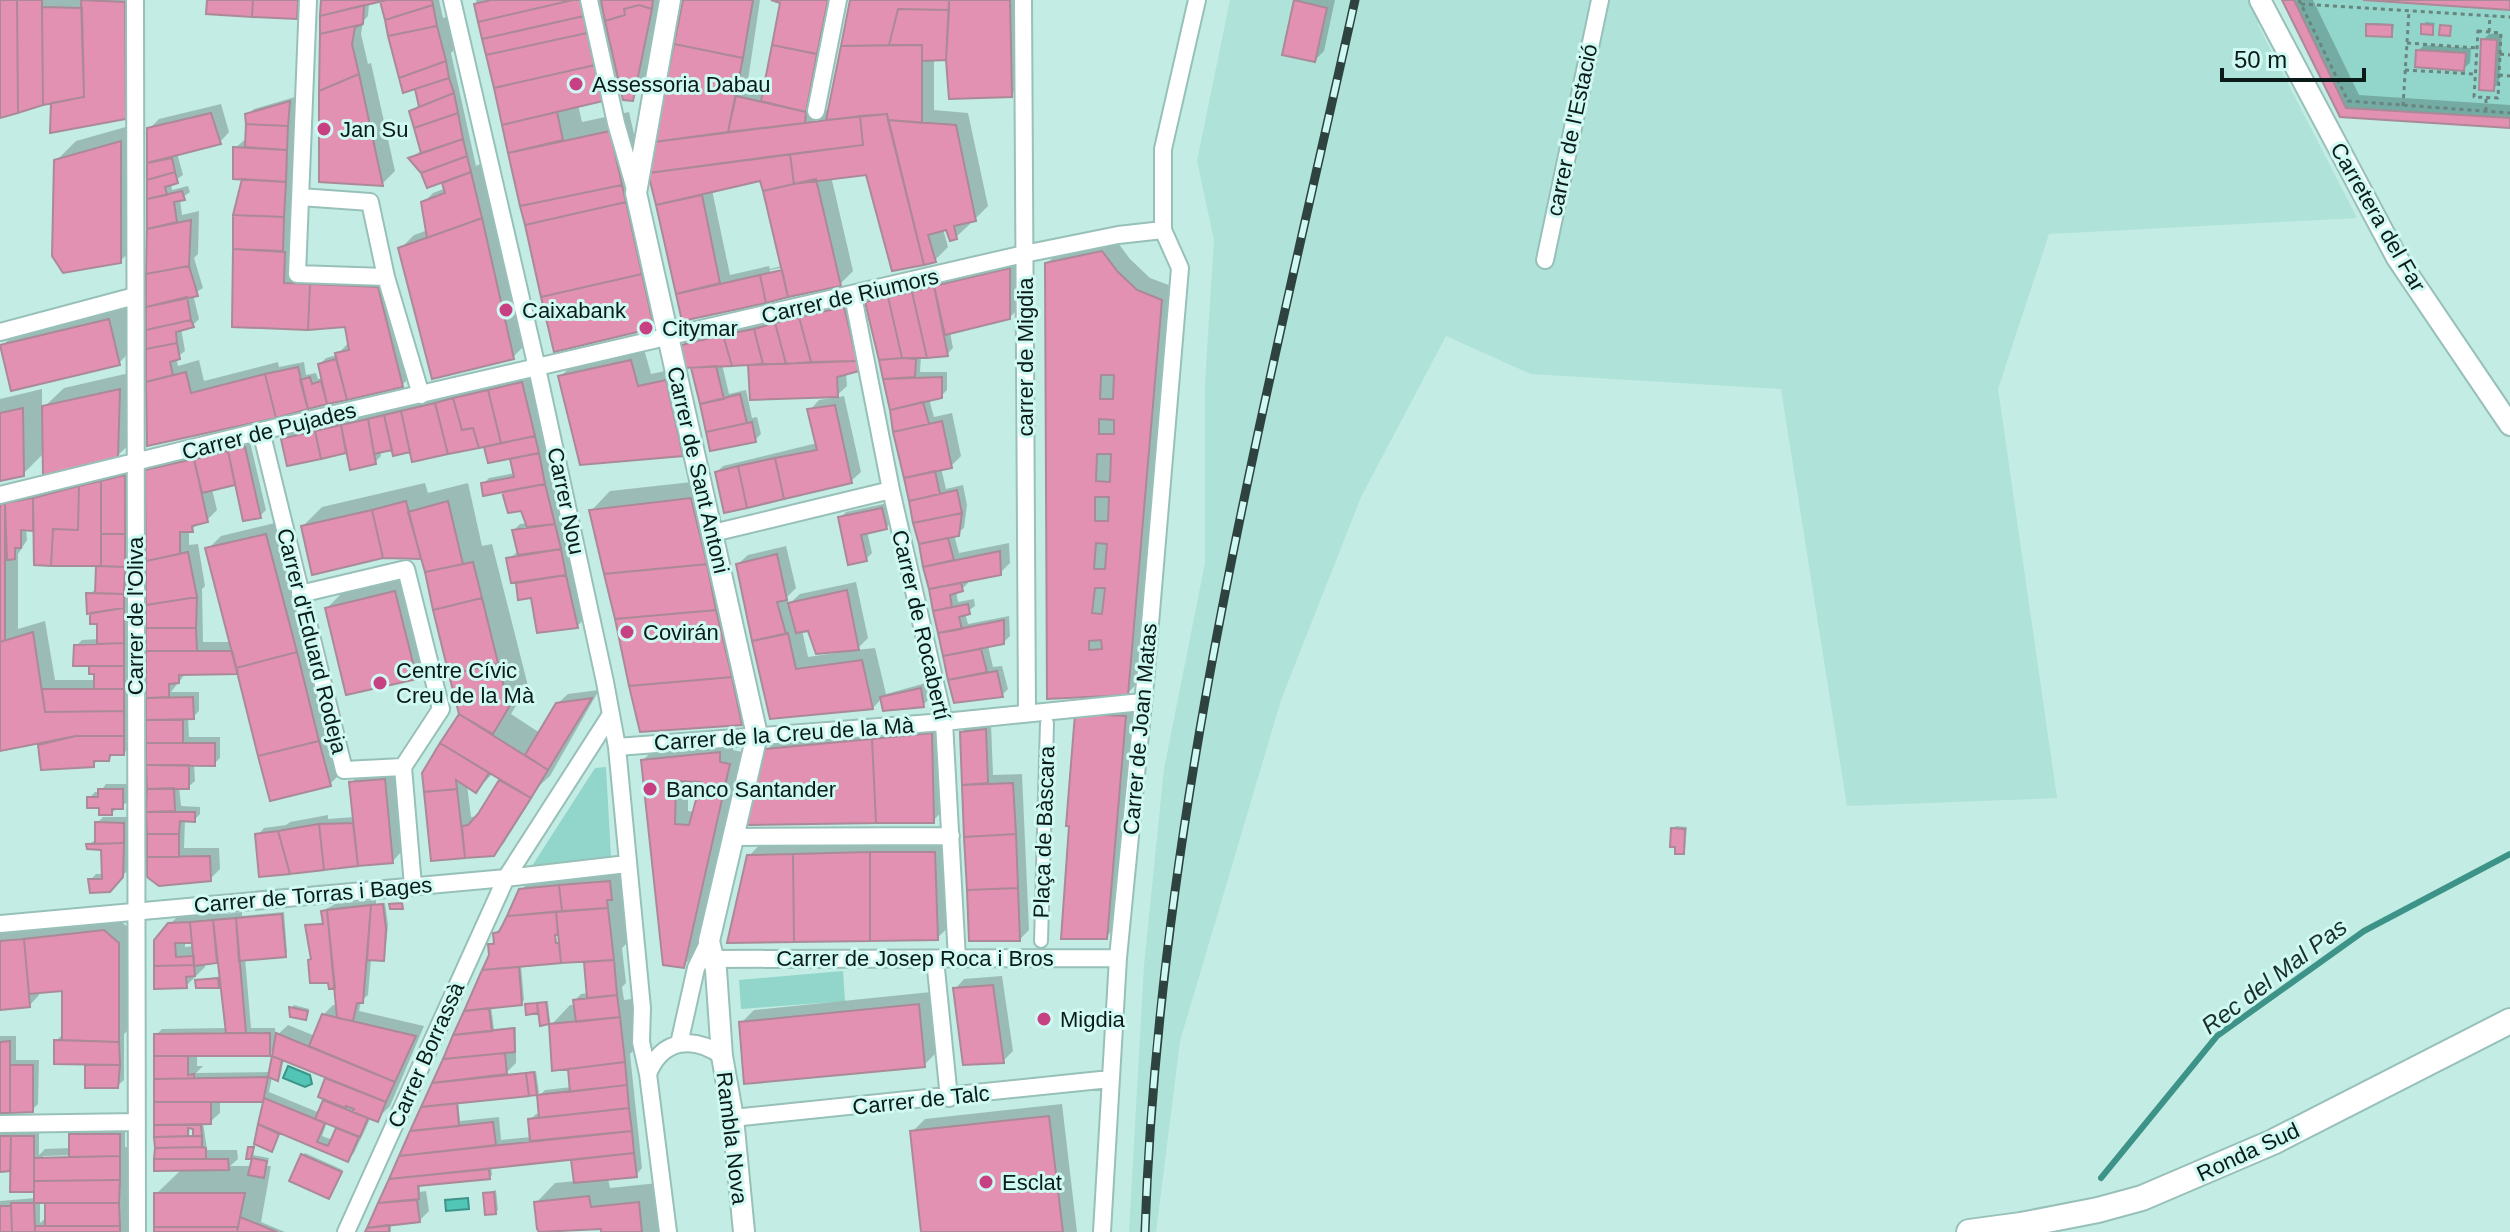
<svg xmlns="http://www.w3.org/2000/svg" width="2510" height="1232" font-family="Helvetica,sans-serif">
<style>
.built{fill:#afe2d9}
.green{fill:#92d6cb}
.water{fill:#52c6b6;stroke:#3d9387;stroke-width:2}
.shadow{fill:#0003;fill-rule:evenodd}
.lines{fill:none;stroke-linecap:round;stroke-linejoin:round}
.stream{stroke:#3d9387;stroke-width:6}
.building{fill:#e391b3;stroke:#ab8996;stroke-width:2;fill-rule:evenodd}
.pedestrian-casing{stroke:#97c0b9;stroke-width:16}
.minor-casing{stroke:#97c0b9;stroke-width:20}
.tertiary-casing{stroke:#97c0b9;stroke-width:24}
.secondary-casing{stroke:#97c0b9;stroke-width:28}
.path{stroke:#688580;stroke-width:3;stroke-dasharray:4 4;stroke-linecap:butt}
.pedestrian{stroke:#fff;stroke-width:12}
.minor{stroke:#fff;stroke-width:16}
.tertiary{stroke:#fff;stroke-width:20}
.secondary{stroke:#fff;stroke-width:24}
.rail-casing{stroke:#2e4340;stroke-width:9}
.rail{stroke:#cff9f2;stroke-width:6;stroke-dasharray:18;stroke-linecap:butt}
.poi-dot{fill:#c64082;stroke:#cff9f2;stroke-width:3}
.labels{text-anchor:middle;dominant-baseline:central;stroke-width:6;stroke-linejoin:round;paint-order:stroke}
.poi-label{font-size:22px;fill:#0b1b19;stroke:#cff9f2;text-anchor:start}
.street-label{font-size:22px;fill:#0b1b19;stroke:#cff9f2}
.water-label{font-size:24px;font-style:italic;fill:#1a2f2c;stroke:#cff9f2}
</style>
<rect width="100%" height="100%" fill="#c2ece4"/>
<path class="built" d="M1230,0h1032l-4,25 99,193 -308,16 -51,155 59,409 -210,8 -66,-417 -250,-15 -85,-38 -85,161 -80,203 -101,341 -24,191h-27l15,-266 20,-197 41,-206v-180l9,-143 -17,-79z"/>
<path class="green" d="M2282,0h228v128l-170,-11z
M606,767l5,90 -79,9 63,-98z
M843,971l2,30 -104,8 -2,-29z"/>
<path class="water" d="M288,1066l22,9 2,9 -7,3 -22,-9z
M468,1198l1,11 -23,2 -1,-11z"/>
<path class="shadow" d="M0,0h143l2,98 -20,19 -71,-17 -54,15z
M323,0h57l-11,3 -1,13 -5,5 -2,13 7,30 3,-1 24,108 -13,13z
M382,0h57l4,18 4,-1 7,33 -3,3 25,113 4,-2 11,44 4,-2 31,138 -13,13 -112,-109 13,-13 14,-5 -5,-27 10,-10 13,-5 -2,-4 7,-7 -29,-5 -11,-14 11,-8 -11,-38 9,-8 -3,-17z
M476,0h191l-15,79 -20,20 -11,-19 -19,19 -24,6 4,17 47,-10 44,195 -20,20 -98,22z
M685,0h75l-13,87 18,4 18,-89 -11,-2h63l-21,111 17,-2 21,-109h171l2,81 -14,14 -63,-38 -14,1v52l34,3 20,93 -13,13 -6,1 1,4 -14,13 -9,-10 -4,2 5,18 -13,13 -67,-87 -37,3 22,95 -13,13 -157,35 -33,-146zM762,178l20,88 -12,3 -1,-3 -39,9 -18,-85zM791,266l-21,9v-5z
M1297,0h38l-11,51 -9,9z
M2285,0h28l46,95 151,10v21l-169,-11z
M2426,22l9,1 -3,10 -9,-8z
M2371,23l23,1 -1,9 -2,2 -23,-10z
M2489,34h13l-3,49 -6,6 -10,-49z
M2424,45l47,3 -1,15 -7,6 -45,-18z
M295,97l-2,44h3v129l94,5 25,97 -13,13 -127,31 -127,-34 1,-219 3,-2 -3,-32 10,-10 62,-15 8,28 -9,10 -43,11 6,22 -12,8 1,7 16,-4 2,6 -10,7 2,16 17,-4 -1,43 -4,4 9,30 -10,6 6,25 -6,6 -12,3 4,23 -9,7 2,8 21,-6 5,21 74,-19 1,5 25,-5 2,13 10,-2 2,6 4,-1 -2,-14 6,-6 11,-3 13,-14 -4,-16h-112l1,-110 10,-38 -10,-29 12,-10v-23l7,-6z
M140,123v119l-20,19 -64,-100 20,-20z
M1115,239l15,20 20,19 24,9 -33,392 -13,14 -79,4 -2,-434 14,-13z
M1019,260v48l-10,10 -59,14 3,16 -6,6 -26,2 -1,16h27v18l-6,6 -12,3 5,18 18,-4 9,43 -10,10 -10,2 5,21 17,-4 4,20 -3,23 -10,7 5,18 50,-10 1,20 -10,10 -33,7 1,3 -6,6 -6,2 2,11 16,-3 1,7 -10,7 3,11 41,-8 1,20 -7,7 -15,3 5,21 9,-1 6,23 -6,6 -47,5 -88,-397 6,-7z
M853,299l14,60 -9,10 -12,3 1,14 -13,12 10,-2 17,76 -10,9 -134,-9 6,-6 94,-23 -7,-33 9,-10 13,-2 -1,-2 -79,2 -2,-35 -28,1 7,30 17,-4 6,28 5,-1 4,17 -6,6 -43,9 -19,-83 -13,-19 6,-6z
M128,300l10,43 -19,20 -117,-17 20,-20z
M644,349l7,25 28,-6 16,73 -13,13 -122,-77 13,-13z
M138,371l-1,66 -20,19 -72,-4 -22,22 -23,5v-80l42,-10v20l22,-21z
M532,373l11,52 -3,3 31,139 4,-1 12,51 -10,9 -45,-30 -14,-12 4,-5 -13,-21 10,-7 -5,-21 6,-6 7,-1 -5,-14 -19,-19 -20,-6 6,-6 26,-5 -4,-16 -25,-10 4,-4 -96,5 -14,3 1,5 -6,6 -27,-11 -60,13 -5,-24 6,-6z
M250,442l16,68 -6,6 -24,-33 -24,6 5,21 -10,10 -18,10v15l9,-1 7,42 -3,3 1,53h29l-24,-93 13,-13 58,-14 70,243 -19,19 -91,-112 -53,1 -15,19h28v19l-6,6 -5,1 1,19h31v21l-6,6h-20l1,17 -7,6 -9,-1 2,20 19,1v7l-6,6 -9,-1 -1,29h35l1,21 -10,10 -61,-3 -2,-405 10,-10z
M130,470l3,274 -9,9h-10l-5,6h-10l-6,6 -53,-20 5,-5 -45,9v-253zM35,526l65,38 -2,3v21l-9,6 10,28v17l-17,1 -6,6 15,18 5,16h-41l-10,-59 -27,8v-75l9,-14 -1,-12z
M710,480l16,63 -10,10 39,157 -13,13 -101,6 -50,-218 19,-20z
M425,483l3,10 40,-10 14,63 10,-2 36,142 -17,28 29,19 17,-29 11,-10 31,-4 -49,86 -10,9 -36,58 -10,11 -61,5 -9,-85 37,-59 -39,-157 -39,-2 -80,-30 19,-19zM493,773l10,6 -24,37 -8,1 -4,-32 9,6z
M888,503l4,18 -6,7 -19,3 5,22 -6,6 -26,-41 6,-6z
M786,546l10,42 -9,9 2,7 11,-10 56,-12 12,56 -12,12 19,-2 11,46 40,-11 3,16 -6,6 -41,-7 -9,10 -102,9 -33,-153 10,-9zM809,628l26,22v3l-27,4 -6,-27z
M414,573l21,85 -19,19 -89,-69 19,-19z
M1138,703l-19,221 -13,13 -29,-222z
M945,721l1,86 -13,14 -166,-71 13,-14z
M991,724l2,51 29,-1 7,156 -9,9h-49l-9,-206 6,-7z
M732,740l1,10 9,2 -46,201 -13,13 -40,-206 13,-13zM688,779l15,2 -8,31 -7,-1z
M394,770l8,81 -9,10 -67,7 -68,-33 6,-7 22,-3 4,-3 38,-7v4l27,-2 -4,-34 10,-10z
M106,784h23v17l-18,12 -22,-15 6,-6h5z
M103,817h26v52l-20,21 -19,-10 6,-6h7v-26l-15,-3 9,-6v-16z
M1676,826l11,1 -2,22 -2,3 -10,-23z
M947,840l4,85 -14,13 -188,-82 13,-14z
M629,862l3,76 -10,10 4,35 -4,4 2,13 15,-2 4,43 -13,13 12,114 -6,7 -28,3 2,10 48,-5 5,49h-60v-5l-62,5 -5,-29 19,-20 21,-2 -3,-24 -82,9 1,9 -3,3 -69,6v8l6,-1 3,20 -10,10 -28,2v9h-24l124,-276 -1,-11 6,-6 -1,-6 11,-10 14,-32 20,-20zM560,932l1,13 -7,1 -1,-13zM586,960l3,33 -8,1 -6,6 1,5h-6l-19,20 -1,-3 4,46 16,-1 2,20 -27,3 -6,6 2,18h-5l-6,6 1,17 -30,3 -2,-23 -39,4 -2,-20 81,-8 -3,-22 -31,3 11,-11v-36l-22,2 -3,-23 30,-3 3,-3 -3,-35z
M376,900v4l9,-1 3,22 -3,32 -2,2h-12l-3,36 -7,6 -2,10 65,15 -34,80 -13,13 -6,-2 -17,36 -6,6 -68,-28 -6,16 -17,-5 9,-42h-46v13l-10,9h-7l4,28h30l1,9 -8,7h22l2,-9h-6l5,-12h2l-2,10 16,3 -2,8h4l-10,56 24,10h-129v-38l26,-25h-26v-134l6,-6 65,-1 -5,-46 -4,4 -21,-5 24,-5 -2,-18 -3,3 -11,2v4l-19,19 -30,1 13,-62 10,-10 46,-7 1,6 16,-2v4l42,-4 3,40 -2,3 -40,3 6,70h24v9l13,-12 27,11 8,-21 10,-10 5,1 -2,-20 -24,-28 -5,-32 18,-4 -2,-11 12,-7zM185,940h9l1,6 -10,1zM276,1048l-5,24 -75,1 7,-7h-6v-12h72zM284,1058l45,19 -8,19 6,3 -7,14 -51,-21 3,-15 5,2 3,-2zM199,1122l-4,4v9h-6l1,-12zM327,1122l12,4 -6,14 -11,-4z
M117,918l14,12v97l-7,7v46l-7,6h-30v-22l-31,-23 6,-6 2,-46 -25,2v4l-9,10 -30,3v-75z
M1002,976l11,75 -10,10 -48,-72 9,-10z
M931,992l6,60 -13,13 -183,-42 13,-13z
M548,1001l2,21 -9,2 -1,-13 -12,2 -1,-8z
M294,1005l15,4 -1,6 -3,3 -14,-10z
M0,1036h16v24h23l-1,44 -6,6 -32,1z
M1062,1104l15,128h-154l-11,-100 13,-13z
M77,1129h48v18h4v85h-129v-31l36,-3v-11l-24,-18 -12,1v-39h39v24l6,-6 26,-1v-13zM79,1155v4l-36,1v-4zM40,1201h7v16l-7,6z
M305,1153l38,17 -14,27 -26,-41z
M496,1190l2,20 -3,2 -10,-18z"/>
<g class="lines">
<path class="stream" d="M2101,1178l116,-142 147,-105 146,-77"/>
</g>
<path class="building" d="M0,0h17l1,113 -18,5z
M17,0h25v7l1,98 -25,8z
M81,0l44,2 1,117 -76,14 1,-30 33,-6z
M207,0h46l-1,17 -46,-3z
M253,0h45l-1,19 -45,-2z
M321,0h66l-67,16z
M387,0h45l1,5 -48,15 -5,-19z
M491,0h82l-95,22 -4,-18z
M573,0h7l4,16 -102,23 -4,-17z
M601,0h52l-1,9 -13,-4 -15,4 1,6 -20,6z
M683,0h70l-10,58 -69,-14z
M771,0h57l-11,54 -45,-9 8,-42z
M850,0h99v10l-51,-1 -9,36 -48,1z
M949,0h61l2,97 -63,2 -3,-39z
M1294,0l33,8 -12,54 -33,-7z
M2282,0h12l52,108 164,10v10l-170,-11z
M2363,0h147v10z
M364,5l-1,19 -43,10v-18z
M433,5l4,21 -49,10 -3,-16z
M639,5l13,4 -19,92 -10,-1 -18,-79 20,-6 -1,-6z
M42,7l40,1 2,89 -41,8z
M898,9l51,1 -3,50 -24,1v-16h-33z
M584,16l3,17 -101,22 -4,-16z
M363,24l-8,3 -3,17 7,30 -40,17 1,-57z
M2366,24l26,1v12l-26,-1z
M2421,24l12,1v10l-12,-1z
M2440,25l11,1 -1,10 -11,-1z
M437,26l9,35 -47,17 -11,-42z
M587,33l8,32 -101,23 -8,-33z
M2481,39l16,1 -3,51 -15,-1z
M674,44l69,14 -15,74 -74,10z
M772,45l45,9 -11,58 -45,-11z
M922,45v78l-34,-3 -1,-6 -61,6 15,-74z
M2416,50l50,3 -2,18 -49,-4z
M446,61l3,17 -46,15 -4,-15z
M595,65l8,36 -101,24 -8,-37z
M359,74l24,112 -64,-4v-91z
M449,78l5,15 -35,14 -4,-18z
M454,93l4,20 -44,15 -5,-17z
M736,96l70,16 -1,11 -77,9z
M290,101l-2,25 -42,-2 -1,-10z
M557,112l6,28 -55,13 -6,-28z
M211,113l10,31 -74,19v-35z
M458,113l5,26 -42,14 -7,-25z
M887,114l37,151 -32,6 -26,-96 -72,9 -4,-30 73,-9 -3,-29z
M860,116l3,29 -215,28 6,-31z
M888,120l68,5 20,96 -22,5 3,13 -7,2 -4,-11 -18,5 8,27 -12,3z
M246,124l42,2 -1,24 -42,-3z
M610,131l12,54 -102,21 -12,-53z
M463,139l4,17 -46,17 -13,-15z
M121,141v122l-58,10 -11,-17 2,-96z
M233,147l54,3 -1,32 -53,-3z
M790,154l4,30 -31,7 -3,-10 -104,24 -8,-32z
M467,156l4,16 -44,16 -6,-15z
M172,158l3,14 -28,8v-17z
M175,172l3,11 -13,4 2,8 -20,4v-19z
M471,172l11,46 -55,20 -6,-36 24,-9 -3,-10z
M242,179l44,3 -2,35 -51,-2z
M816,179l25,107 -53,11 -25,-106z
M622,185l4,17 -101,23 -5,-19z
M182,191l3,9 -11,2 3,20 -30,7v-30z
M702,195l18,88 -44,11 -20,-89z
M626,202l16,72 -101,23 -16,-72z
M233,215l51,2 -1,34 -50,-2z
M482,218l32,141 -82,20 -34,-131z
M191,220l-2,46 -43,8 1,-45z
M233,249l52,3 -1,31 26,1 -2,46 -76,-3z
M1102,251l16,21 19,18 25,10 -34,395 -81,4 -2,-436zM1101,375h13l-1,24h-13zM1099,419l15,1v14h-15zM1097,454h14l-1,28 -14,-1zM1095,497h14l-1,24h-13zM1096,543l11,1 -2,25h-11zM1095,588h10l-3,26 -10,-1zM1101,640l1,9 -13,1v-9z
M189,266l9,30 -52,11v-33z
M1010,268v51l-65,16 -11,-49z
M782,270l6,27 -22,6 -6,-28z
M642,274l12,54 -100,24 -13,-55z
M760,275l6,28 -84,18 -6,-27z
M310,284l68,3 25,100 -56,13 -12,-47 14,-3 -4,-23 -37,3z
M934,286l14,70 -21,2 -15,-66z
M912,292l15,66h-25l-14,-61z
M187,297l4,23 -45,10v-23z
M888,297l14,61 -23,2 -14,-58z
M844,307l13,54 -46,1 -12,-45z
M799,317l12,45 -25,2 -11,-41z
M109,319l11,46 -109,26 -11,-46z
M191,320l3,7 -18,5 1,11 -31,6v-19z
M775,323l11,41h-23l-9,-35z
M754,329l9,35 -31,2 -9,-31z
M723,335l9,31 -50,2 -4,-22z
M177,343l3,16 -10,3 3,13 -27,7v-33z
M902,358l14,1 -1,18 -32,2 -4,-19z
M336,359l11,41 -20,4 -9,-40z
M631,360l7,26 28,-6 17,76 -103,9 -22,-89z
M857,361l2,10 -22,6 1,20 -88,3 -2,-35z
M716,366l8,33 -24,5 -9,-36z
M298,367l10,42 -32,9 -11,-44z
M186,372l5,21 74,-19 11,44 -129,28 -1,-64z
M310,377l2,7 9,-3 6,23 -19,5 -8,-29z
M942,377v21l-52,12 -7,-31z
M522,382l13,54 -34,7 -13,-53z
M120,389l-2,69 -75,18 -1,-70z
M488,390l13,53 -22,5 -6,-20 -11,2 -9,-32z
M740,394l7,29 -41,9 -6,-28z
M453,398l9,32 11,-2 6,20 -31,6 -13,-51z
M923,402l6,22 -36,8 -3,-22z
M435,403l13,51 -36,8 -11,-51z
M835,405l17,78 -68,16 -9,-41 42,-8 -10,-41z
M23,408l1,68 -24,5v-68z
M401,411l9,41 -17,4 -9,-41z
M384,415l8,35 -18,4 -6,-35z
M368,419l8,45 -26,6 -9,-45z
M942,421l10,47 -48,10 -11,-46z
M752,422l4,20 -46,9 -4,-19z
M341,425l5,28 -25,6 -6,-28z
M315,431l6,28 -34,7 -6,-27z
M535,436l4,17 -51,10 -4,-16z
M245,447l16,71 -18,3 -15,-70z
M228,451l7,34 -33,8 -8,-34z
M539,453l6,31 -62,12 -2,-13 33,-6 -4,-18z
M775,458l9,41 -37,9 -9,-42z
M194,459l14,63 -16,4 1,6h-13v22l-34,7 -1,-91z
M738,466l9,42 -23,5 -9,-41z
M935,471l5,23 -31,7 -5,-23z
M125,475v59h-24v-53z
M101,481v85h-50l2,-37 25,1 1,-44z
M545,484l10,40 -28,3 -6,-16 -13,2 -6,-21z
M79,486l-1,44 -25,-1 -2,37 -17,-1 -1,-67z
M957,490l5,23 -49,10 -4,-22z
M33,498v33l-12,-1v18h-6v11l-8,1 -2,-57z
M691,498l16,66 -103,10 -15,-64z
M406,501l15,58 -38,-1 -11,-48z
M448,501l15,63 -38,8 -17,-60z
M5,503v137l-5,2v-137z
M882,508l5,21 -26,6 6,26 -19,4 -10,-48z
M372,510l11,48 -71,17 -11,-49z
M962,513l-3,23 -40,8 -6,-21z
M555,524l6,25 -43,6 -6,-25z
M101,534h24v33l-24,-1z
M266,534l31,118 -61,16 -31,-120z
M948,538l6,22 -31,7 -4,-23z
M561,549l5,26 -55,8 -5,-25z
M1000,551l1,24 -72,14 -6,-22z
M188,552l9,45 -51,8v-44z
M777,554l10,46 -10,2 9,32 -34,7 -16,-77z
M473,562l9,36 -49,12 -8,-38z
M707,564l9,46 -101,9 -11,-45z
M96,566l29,1 -1,27 -29,-1z
M566,575l12,53 -41,5 -6,-35 -13,2 -2,-17z
M961,583l2,8 -13,4 2,12 -19,4 -4,-22z
M847,590l12,60 -43,4 -8,-23 -12,2 -8,-30z
M395,591l22,88 -71,16 -21,-87z
M86,593l38,1v14l-37,6z
M197,597l-1,31h-50v-23z
M482,598l16,65 -49,12 -16,-65z
M968,604l2,10 -11,3 3,12 -24,4 -5,-22z
M124,608v35l-27,1v-20h-7v-11z
M716,610l16,67 -103,9 -14,-67z
M1004,620v24l-61,12 -5,-23z
M146,628h50l1,23h-51z
M33,632l12,80 79,-1v25h-48l-76,15v-109z
M788,633l8,36 66,-9 11,49 -103,10 -18,-78z
M124,643v23h-51l1,-21z
M981,649l6,23 -39,8 -5,-24z
M146,651h86l6,23 -59,1v8l-10,1v13l-23,1z
M297,652l22,89 -61,15 -22,-88z
M498,663l11,44 -16,27 -34,-20 -10,-39z
M89,666h35v23h-30v-15h-5z
M997,671l6,26 -49,6 -6,-23z
M732,677l10,48 -102,7 -11,-46z
M921,688l3,19 -41,4 -3,-14z
M42,689h82v22l-79,1z
M193,697l1,22 -48,1v-22z
M592,698l-44,72 -23,-15 31,-52z
M459,714l89,56 -17,28 -91,-55z
M1075,714l51,2 -19,223h-46l8,-113h-3z
M146,720h37v23h-37z
M986,729l2,54 -26,2 -2,-53z
M932,733l2,90h-58l-4,-84z
M76,736h48v19h-14l-1,6h-15v6l-53,3 -3,-25z
M872,739l4,84 -130,2 19,-76z
M319,741l12,45 -61,15 -12,-45z
M146,743h69v23l-69,-1z
M440,743l49,30 -13,20 -20,-13 1,9 -33,3 -2,-19z
M720,752v10l10,2 -46,204 -21,-3 -22,-205zM676,781l25,1 -12,43 -14,-1z
M146,765h43v24h-42z
M385,779l8,84 -35,3 -9,-84z
M499,780l32,18 -37,58 -29,2 -3,-32 6,-1 10,-11z
M1013,783l3,51 -52,3 -2,-52z
M174,788l1,23 -29,1 1,-23z
M98,789h25v20h-11v6h-13v-7h-12v-11h11z
M457,789l8,69 -34,3 -7,-69z
M146,812h49v10l-15,-1 -1,13h-32z
M95,822l29,1v20l-29,1z
M353,823l5,43 -34,4 -5,-46z
M319,824l5,46 -34,4 -12,-43z
M1671,828l14,1 -1,25h-9v-7h-5z
M278,831l12,43 -31,3 -4,-43z
M147,834h32v23h-32z
M1016,834l2,54 -51,2 -3,-53z
M124,843l-1,34 -13,15 -20,1 -2,-14h14l-1,-29 -14,-1 -1,-5z
M870,852v89l-76,1 -1,-88z
M870,852h65l3,88 -68,1z
M793,854l1,88 -67,1 20,-88z
M210,856l1,25 -52,5 -12,-9v-20z
M610,881l2,19h-5l1,8 -46,3 -3,-26z
M559,885l3,26 -55,5 12,-27z
M1018,888l2,53h-51l-2,-51z
M402,903l1,6h-13l-1,-5z
M383,904l3,25 -2,32 -17,-1 4,-55z
M371,905l-8,98h-6l-4,18 -16,-3 -10,-108z
M608,908l6,52 -53,3 -5,-51z
M327,910l8,78 -6,1 -1,-6h-18l-2,-23 3,-1 -6,-34 18,-1 -2,-13z
M556,912l2,22 -3,1 1,8h3l2,20 -79,7 7,-15 -1,-11h6l-1,-11 6,-1 8,-16z
M282,914l4,43 -47,4 -3,-43z
M236,918l10,115h-20l-13,-113z
M213,920l4,43 -23,3 -4,-44z
M190,922l2,21h-17l1,14 18,-1v9l-40,1v-26l14,-17z
M104,930l15,13v99l-57,-2v-49l-33,3 -5,-55z
M24,939l6,68 -30,3v-69z
M614,960l3,35 -30,3 -3,-36z
M194,965l1,11 -9,1 1,11 -33,1v-23z
M519,967l3,38 -58,6 18,-41z
M218,978l1,10h-23l-1,-8z
M993,985l11,78 -41,2 -10,-77z
M617,995l3,22 -44,5 -3,-22z
M546,1002l3,22 -9,2 -3,-23z
M537,1003l1,10 -12,2 -1,-11z
M919,1004l6,63 -181,17 -5,-62z
M289,1007l19,4 -2,9 -16,-3z
M489,1008l3,23 -39,4 11,-24z
M322,1014l94,22 -21,46 -86,-36z
M620,1017l5,45 -73,9 -3,-47z
M514,1028l1,24 -72,7 10,-24z
M270,1033v23h-116v-22z
M276,1033l119,49 -9,20 -114,-46z
M54,1040l65,2 1,23 -66,-1z
M10,1041v72h-10v-71z
M505,1053l2,21 -75,9 11,-24z
M154,1056h34v19l6,-1v5h-40z
M272,1056l10,4 -4,21 -10,-4z
M625,1062l2,23 -57,7 -2,-23z
M10,1065h23v47l-23,1z
M85,1065h35l-2,23h-33z
M534,1072l3,23 -8,1 -3,-23z
M526,1073l3,23 -108,11 11,-24z
M268,1077l-5,25h-109v-23z
M325,1078l61,24 -8,20 -26,-10 2,-3 -8,-3 -1,2 -27,-11z
M627,1085l2,23 -90,10 -2,-23z
M264,1098l61,25 -8,19 11,4 8,-18 23,9 -11,25 -90,-38z
M323,1100l45,18 -8,19 -45,-18z
M154,1102h57v22l-57,1z
M457,1103l2,23 -49,5 11,-24z
M629,1108l3,23 -102,10 -2,-22z
M1049,1116l14,116h-142l-11,-101z
M493,1122l3,23 -97,11 11,-25z
M258,1124l21,10 -7,18 -18,-8z
M154,1125h47l1,11h-9v-7l-5,-1v8l-34,1z
M632,1131l2,22 -245,26 10,-23z
M69,1134h51v22l-51,1z
M0,1136h11l-1,35 -10,1z
M11,1136h23v56h-24z
M202,1136v11l-47,1 -1,-11z
M202,1147l4,1v11h-52l1,-11z
M248,1147h6l-3,12h-5z
M634,1153l3,24 -63,6 -3,-23z
M301,1154l41,18 -13,27 -40,-18z
M120,1156v24l-86,1v-23z
M252,1158l15,3 -3,17 -16,-3z
M154,1159h74l1,11 -75,1z
M489,1169l1,10 -72,7 1,13 -41,4 11,-24z
M120,1180l-1,23h-85v-22z
M494,1192l2,22 -11,1 -2,-22z
M154,1193h91l-7,34h-84z
M589,1196l2,11 48,-5 3,30h-41v-3l-62,3 -2,-3 -3,-27z
M417,1200l3,22 -53,6 11,-25z
M11,1203h23l1,29h-23z
M45,1203h74l1,23h-75z
M0,1206h11l1,26h-12z
M240,1217l37,15h-40z
M389,1225v7h-24l2,-4z
M35,1226h85v6h-85z
M154,1227h84l-1,5h-83z"/>
<g class="lines">
<g class="pedestrian-casing">
<path id="pedestrian" d="M1041,941l6,-218"/>
</g>
<g class="minor-casing">
<path id="minor" d="M135,0l2,1232
M452,0l85,368 68,314 12,65 25,261 -1,34 7,32
M589,0l27,123 19,66
M1023,0l4,713
M816,111l22,-111
M300,197l70,5 16,75 -89,-3 11,-274
M1545,260l55,-260
M386,277l35,118
M853,296l38,194 53,232 13,237
M0,332l135,-36
M261,431l83,339 59,-3
M0,495l261,-64 763,-177 94,-19 45,-5
M713,533l178,-43
M300,594l106,-25 35,140 -38,58
M617,747l327,-25 198,-20
M403,767l10,119
M733,837l218,-1
M0,924l506,-46 121,-14
M712,959l406,-1
M935,959l14,139
M679,1044l17,-76 13,-27
M733,1118l377,-39
M0,1124l137,-2
M346,1232l160,-354 104,-162
M668,1232l-20,-158c14,-35 45,-39 74,-18
M1102,1232l16,-274 27,-275 35,-415 -17,-38v-81l34,-149"/>
</g>
<g class="tertiary-casing">
<path id="tertiary" d="M670,0l-34,193 121,542 -48,206 7,29 6,86 11,62 11,114
M2260,0l137,258 113,167"/>
</g>
<g class="secondary-casing">
<path id="secondary" d="M1969,1232l52,-7 77,-15 44,-12 131,-56 237,-121"/>
</g>
<path class="path" d="M2299,0l49,101 162,12
M2301,4l209,13
M2478,31l23,2 -3,65 -24,-1z
M2489,32l1,-16
M2407,43l70,5
M2500,54l10,1
M2405,70l70,4
M2499,75l11,1
M2403,106l6,-95
M2486,111v-14"/>
<use href="#pedestrian" class="pedestrian"/>
<use href="#minor" class="minor"/>
<use href="#tertiary" class="tertiary"/>
<use href="#secondary" class="secondary"/>
<g class="rail-casing">
<path id="rail" d="M1145,1232c14,-418 120,-826 210,-1232"/>
</g>
<use href="#rail" class="rail"/>
</g>
<g class="poi-dot">
<circle cx="576" cy="84" r="8"/>
<circle cx="324" cy="129" r="8"/>
<circle cx="506" cy="310" r="8"/>
<circle cx="646" cy="328" r="8"/>
<circle cx="627" cy="632" r="8"/>
<circle cx="380" cy="683" r="8"/>
<circle cx="650" cy="789" r="8"/>
<circle cx="1044" cy="1019" r="8"/>
<circle cx="986" cy="1182" r="8"/>
</g>
<g class="labels">
<g class="poi-label">
<text x="592" y="84">Assessoria Dabau</text>
<text x="340" y="129">Jan Su</text>
<text x="522" y="310">Caixabank</text>
<text x="662" y="328">Citymar</text>
<text x="643" y="632">Covirán</text>
<text x="396" y="670">Centre Cívic<tspan x="396" dy="25">Creu de la Mà</tspan></text>
<text x="666" y="789">Banco Santander</text>
<text x="1060" y="1019">Migdia</text>
<text x="1002" y="1182">Esclat</text>
</g>
<g class="street-label">
<text transform="translate(1572 130) rotate(-78)">carrer de l'Estació</text>
<text transform="translate(2378 217) rotate(60)">Carretera del Far</text>
<text transform="translate(850 296) rotate(-13)">Carrer de Riumors</text>
<text transform="translate(1025 357) rotate(-90)">carrer de Migdia</text>
<text transform="translate(269 431) rotate(-14)">Carrer de Pujades</text>
<text transform="translate(698 470) rotate(77)">Carrer de Sant Antoni</text>
<text transform="translate(566 501) rotate(78)">Carrer Nou</text>
<text transform="translate(135 616) rotate(-90)">Carrer de l'Oliva</text>
<text transform="translate(921 625) rotate(77)">Carrer de Rocabertí</text>
<text transform="translate(312 641) rotate(76)">Carrer d'Eduard Rodeja</text>
<text transform="translate(1140 729) rotate(-85)">Carrer de Joan Matas</text>
<text transform="translate(784 734) rotate(-4)">Carrer de la Creu de la Mà</text>
<text transform="translate(1044 832) rotate(-88)">Plaça de Bàscara</text>
<text transform="translate(313 895) rotate(-5)">Carrer de Torras i Bages</text>
<text x="915" y="958">Carrer de Josep Roca i Bros</text>
<text transform="translate(426 1055) rotate(-66)">Carrer Borrassà</text>
<text transform="translate(921 1100) rotate(-6)">Carrer de Talc</text>
<text transform="translate(732 1138) rotate(83)">Rambla Nova</text>
<text transform="translate(2248 1152) rotate(-25)">Ronda Sud</text>
</g>
<g class="water-label">
<text transform="translate(2274 976) rotate(-37)">Rec del Mal Pas</text>
</g>
</g>
<path d="M2222 68v12h142v-12" fill="none" stroke="#0b1b19" stroke-width="4"/>
<text x="2234" y="68" font-size="24" fill="#0b1b19" stroke="#cff9f2" stroke-width="6" paint-order="stroke">50 m</text>
</svg>
